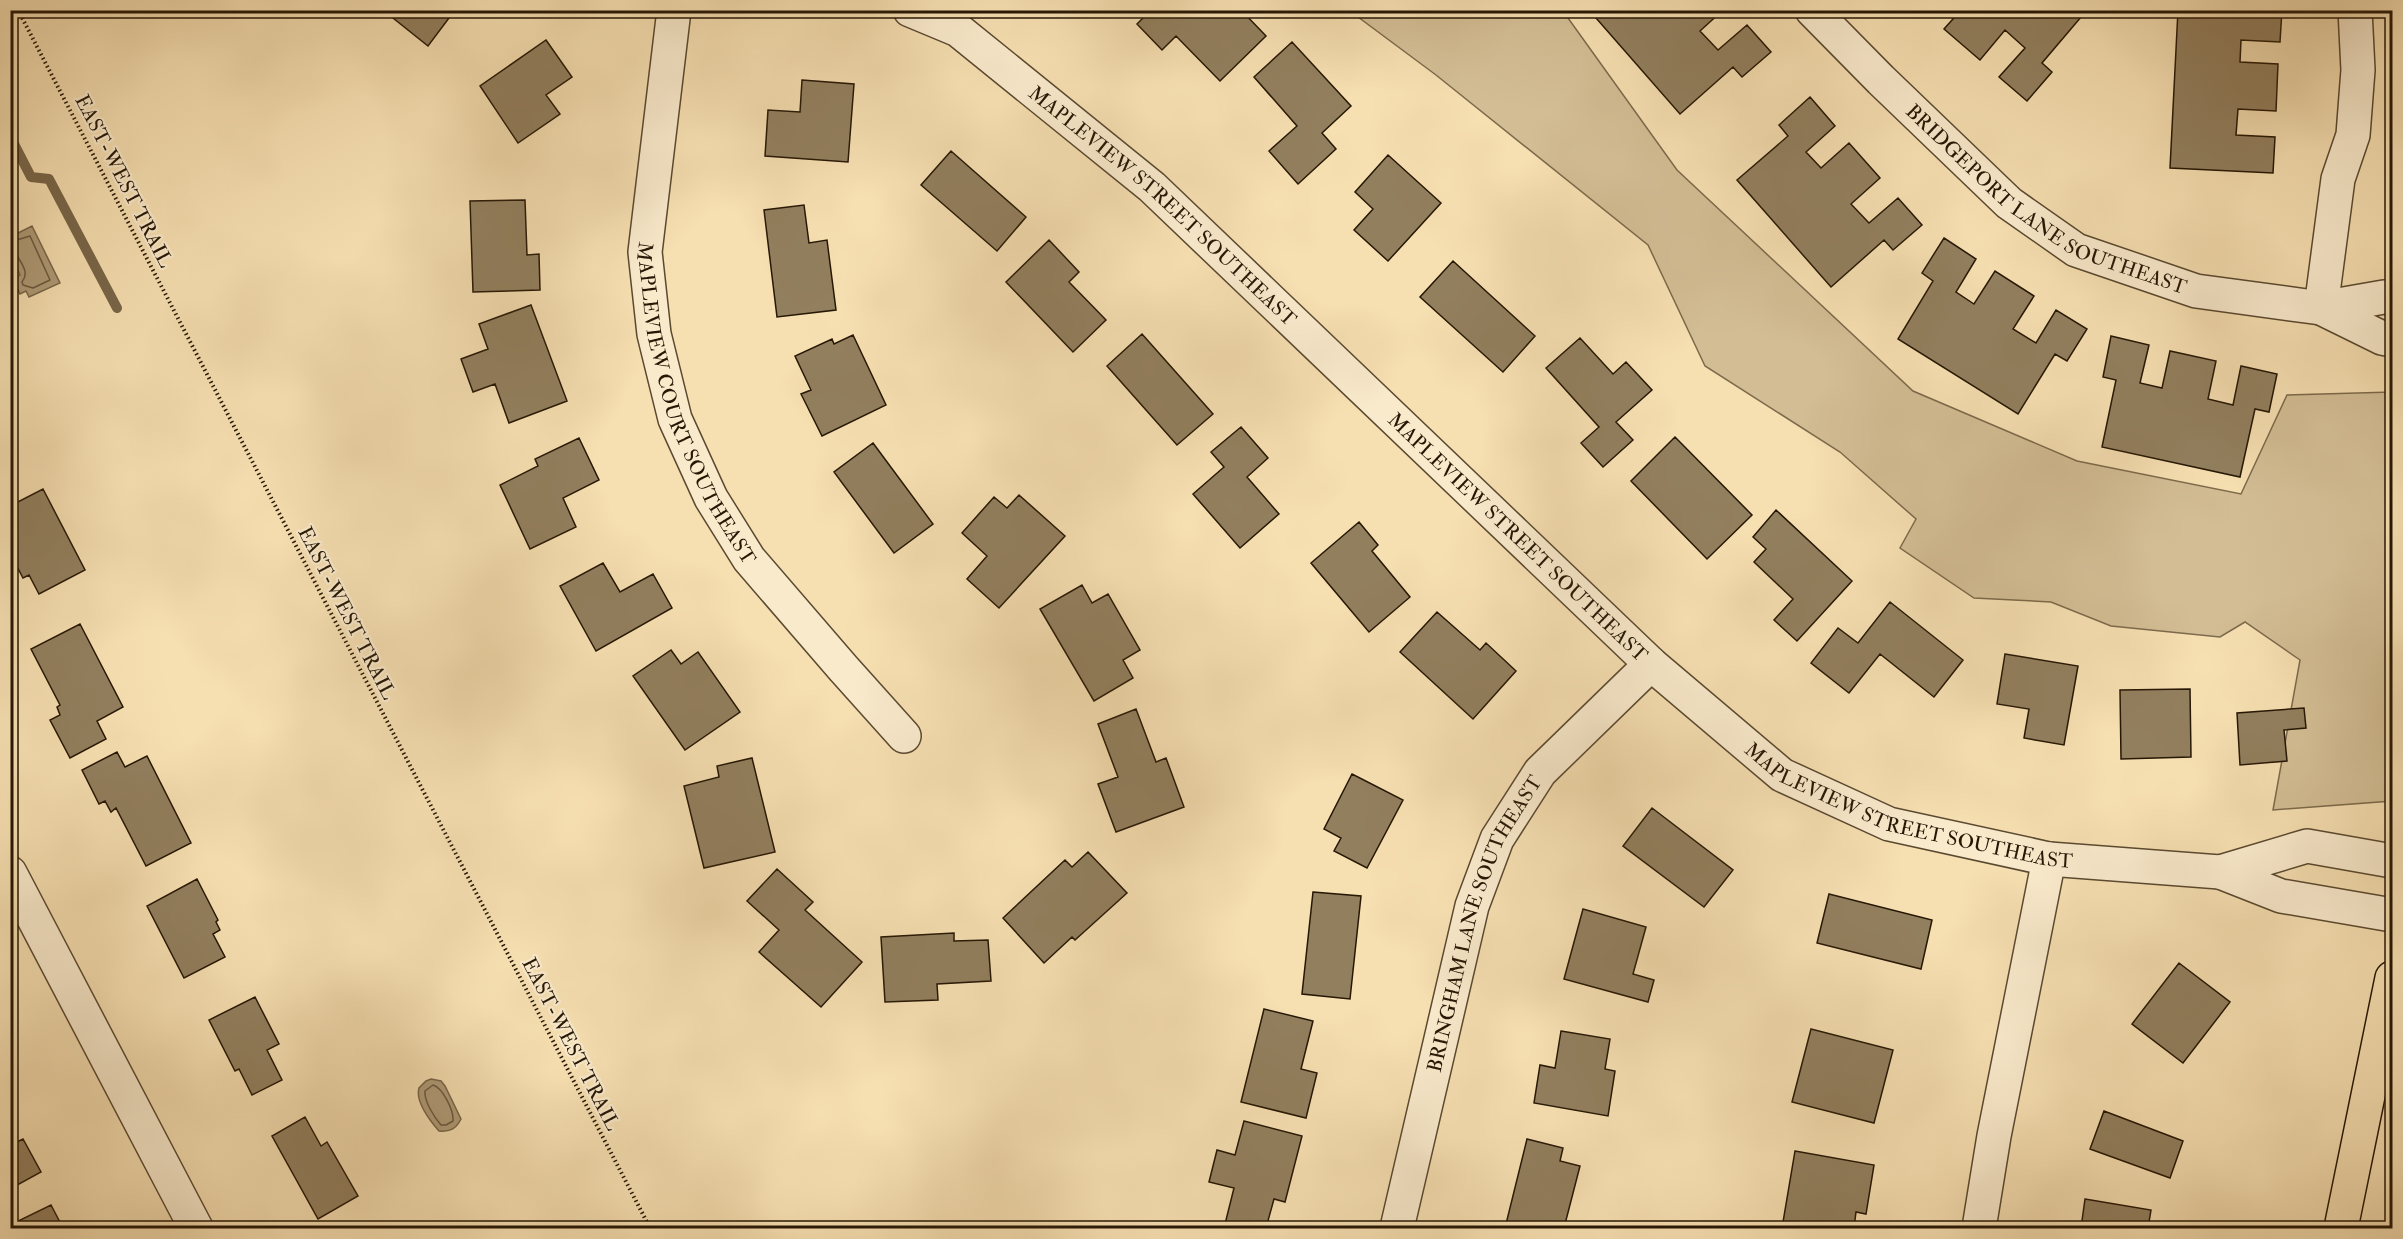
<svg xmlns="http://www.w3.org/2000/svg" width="2403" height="1239" font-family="'IM FELL Double Pica',serif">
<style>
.green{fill:#d3bd94;stroke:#7c6a4c;stroke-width:1.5}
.water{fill:#af9b77;stroke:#786649;stroke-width:1.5}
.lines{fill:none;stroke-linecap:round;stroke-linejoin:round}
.shore{stroke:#6a593e;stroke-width:1.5}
.stream{stroke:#786649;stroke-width:10}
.building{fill:#927f5e;stroke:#261705;stroke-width:1.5}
.minor-casing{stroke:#5a4930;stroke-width:36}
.major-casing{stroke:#261705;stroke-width:36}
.path{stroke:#261705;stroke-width:4;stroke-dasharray:1.5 3;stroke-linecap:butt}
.minor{stroke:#f9eacc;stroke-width:33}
.major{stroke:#f6dfb1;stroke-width:33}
.labels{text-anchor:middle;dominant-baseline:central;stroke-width:4.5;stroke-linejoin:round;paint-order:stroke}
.street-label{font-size:20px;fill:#261705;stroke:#f9eacc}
</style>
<rect width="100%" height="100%" fill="#f6dfb1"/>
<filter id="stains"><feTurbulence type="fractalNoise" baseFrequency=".00333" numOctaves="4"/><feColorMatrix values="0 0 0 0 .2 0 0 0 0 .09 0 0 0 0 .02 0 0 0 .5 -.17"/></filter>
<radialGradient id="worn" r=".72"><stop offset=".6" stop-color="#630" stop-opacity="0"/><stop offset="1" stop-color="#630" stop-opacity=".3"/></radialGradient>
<path class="green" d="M1350,11h213l114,159 236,221 164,70 164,33 46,-99 105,-3v409l-119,9 27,-150 -55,-38 -25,15 -109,-11 -60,-24 -77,-4 -74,-50 16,-29 -76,-67 -135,-86 -57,-121 -212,-170z"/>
<path class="water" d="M32,226l28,57 -31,14 -3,-6 -6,3 -7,-15 7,-4 -9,-20 -1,-18z
M431,1079l10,2 4,5 16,33c-5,10 -11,13 -22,12 -9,-10 -24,-30 -20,-43l7,-7z"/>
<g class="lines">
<path class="shore" d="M10,242l20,-6 20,44 -17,8 -10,-3 -1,-3c7,-9 1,-16 -4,-25l-8,-3
M433,1085c10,3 21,26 20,36l-7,4h-5c-7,-8 -17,-24 -16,-34z"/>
<path class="stream" d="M10,136l21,41 18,2 68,129"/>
</g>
<path class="building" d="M383,10h72l-27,36z
M1151,10h90l25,26 -46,45 -44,-45 -14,14 -25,-26z
M1589,10h134l-23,21 18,19 29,-25 24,27 -29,25 -9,-10 -53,47z
M1961,10h126l-45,53 10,9 -25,29 -28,-24 26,-29 -20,-18 -25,30 -36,-31z
M2178,10h104l-2,32 -39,-2 -1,22 38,2 -2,47 -38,-2 -2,26 39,2 -2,36 -103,-5z
M546,40l26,37 -26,18 14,19 -42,29 -38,-57z
M1292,42l59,64 -29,27 14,16 -38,35 -29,-33 28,-25 -43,-49z
M802,80l52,4 -6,78 -83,-6 3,-46 32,2z
M1810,97l25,29 -29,26 15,16 28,-25 31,35 -29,26 18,19 29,-25 24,27 -29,25 -9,-10 -53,47 -94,-107 51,-44 -9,-11z
M951,151l75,66 -29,34 -76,-66z
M1388,155l53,48 -53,58 -34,-31 19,-21 -18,-17z
M525,200l2,55 12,-1 1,36 -67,2 -3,-91z
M804,205l5,38 18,-3 9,70 -59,7 -13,-107z
M1944,238l32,21 -20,33 18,12 21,-33 39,25 -21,33 23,14 20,-33 31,19 -20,32 -12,-7 -37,60 -120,-75 35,-58 -11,-8z
M1049,240l30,32 -10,10 37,38 -33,32 -67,-70z
M1453,261l82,75 -32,36 -83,-75z
M531,305l36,96 -58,22 -14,-39 -22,8 -12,-33 27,-10 -9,-25z
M1142,334l71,80 -36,31 -70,-79z
M853,335l33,70 -64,31 -21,-42 10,-4 -16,-34 37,-17 2,5z
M2111,336l38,9 -9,38 22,5 8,-37 46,10 -8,38 25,6 8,-39 36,8 -8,38 -14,-3 -15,68 -138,-30 14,-67 -13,-3z
M1580,338l33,36 13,-12 26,28 -36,32 17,18 -30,27 -22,-24 18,-16 -53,-59z
M1241,427l27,31 -21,19 32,37 -39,34 -47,-54 31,-27 -13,-15z
M1675,437l77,78 -45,44 -76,-78z
M579,438l20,42 -36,18 13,29 -46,22 -30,-64 38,-19 -3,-7z
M873,443l60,81 -39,29 -60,-81z
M43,489l42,81 -46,24 -10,-19 -6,3 -10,-19 -3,1v-54z
M1019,495l46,41 -66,72 -32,-29 20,-23 -25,-23 32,-36 13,11z
M1776,510l76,71 -55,60 -23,-21 19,-21 -39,-37 12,-13 -13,-12z
M1359,522l19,23 -6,6 38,46 -41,35 -58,-69z
M603,563l17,29 33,-18 19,34 -76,43 -36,-65z
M1082,585l10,18 16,-9 32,56 -17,10 10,18 -39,23 -54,-92z
M1890,602l73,58 -29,37 -54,-43 -31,39 -38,-30 27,-35 20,15z
M1437,612l43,38 6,-7 30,28 -43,48 -73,-67z
M80,624l43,83 -26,14 9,18 -36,19 -20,-38 10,-5 -3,-8 3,-2 -29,-56z
M671,650l10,14 17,-12 42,60 -55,38 -52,-74z
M2005,654l73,12 -14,79 -40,-7 5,-29 -32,-5z
M2190,689l1,68 -70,2 -1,-69z
M2304,708l2,20 -22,2 3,31 -47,4 -3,-52z
M1136,709l20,53 10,-4 18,49 -68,25 -18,-48 20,-7 -20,-53z
M117,752l8,15 22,-11 44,87 -45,23 -30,-58 -5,4 -6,-11 -6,3 -17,-34z
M752,758l23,94 -71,16 -20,-82 35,-9 -2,-11z
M1352,774l51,26 -36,68 -33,-17 7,-13 -17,-9z
M1652,808l81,62 -29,37 -81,-61z
M1088,852l39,41 -52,47 -3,-3 -28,26 -41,-45 62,-58 7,7z
M777,869l36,33 -8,8 57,52 -41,45 -62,-55 20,-22 -32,-29z
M197,879l21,41 -2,2 4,8 -7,4 12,23 -41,21 -37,-72z
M1313,892l48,4 -11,103 -48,-5z
M1829,894l103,26 -11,49 -104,-26z
M1583,909l63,18 -13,47 21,6 -6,22 -84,-23z
M954,933v8l34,-1 3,41 -54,3 1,16 -53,2 -4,-65z
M2179,963l51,39 -47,61 -51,-39z
M255,997l24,47 -12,6 15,30 -30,15 -13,-26 -4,2 -26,-51z
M1264,1009l49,12 -12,48 16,4 -11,45 -65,-16z
M1811,1029l82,21 -19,73 -82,-21z
M1561,1031l49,8 -5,30 10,2 -7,45 -74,-13 6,-38 15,3z
M2104,1111l79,30 -13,37 -80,-29z
M305,1117l16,29 6,-4 31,54 -40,23 -46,-83z
M1244,1121l58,15 -17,66 -11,-3 -8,29h-42l10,-40 -25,-6 8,-32 18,5z
M10,1135l5,8 8,-4 18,33 -31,17z
M1527,1139l36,9 -3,13 20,5 -16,62h-59z
M1795,1151l79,14 -8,49 -10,-2 -2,16h-72z
M2085,1199l66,11 -3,18h-67z
M51,1205l12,23h-49l-2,-4z"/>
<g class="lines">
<g class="minor-casing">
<g id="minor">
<path id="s1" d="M674,10l-29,242 9,82 21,85 36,79 38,61 94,109 61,68"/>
<path id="s2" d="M910,10l48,20 194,157 499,477 131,111 107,49 160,35 171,13"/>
<path id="s3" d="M1812,10l69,70 128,123 67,47 120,41 125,17 17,-129 15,-44 5,-65 -3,-60"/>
<path d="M2392,298l-8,-1 -63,11 61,30 10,2"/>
<path d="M2392,861l-85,-15 -87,26 61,24 111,19"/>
<path d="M10,873l186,355"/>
<path id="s4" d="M1397,1228l75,-322 25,-67 43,-67 111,-108"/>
<path d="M1979,1228l15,-92 55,-277"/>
</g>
</g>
<g class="major-casing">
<path id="major" d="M2341,1228l51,-250"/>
</g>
<path class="path" d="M18,10l632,1218"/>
<use href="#minor" class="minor"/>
<use href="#major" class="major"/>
</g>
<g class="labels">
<g class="street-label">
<text transform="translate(124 181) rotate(63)">EAST-WEST TRAIL</text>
<text stroke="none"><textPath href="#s3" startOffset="306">BRIDGEPORT LANE SOUTHEAST</textPath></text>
<text stroke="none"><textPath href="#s2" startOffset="322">MAPLEVIEW STREET SOUTHEAST</textPath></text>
<text stroke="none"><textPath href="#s1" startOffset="405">MAPLEVIEW COURT SOUTHEAST</textPath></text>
<text stroke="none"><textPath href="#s2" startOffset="808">MAPLEVIEW STREET SOUTHEAST</textPath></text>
<text transform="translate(347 613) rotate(63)">EAST-WEST TRAIL</text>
<text stroke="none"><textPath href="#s2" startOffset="1294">MAPLEVIEW STREET SOUTHEAST</textPath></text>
<text stroke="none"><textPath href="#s4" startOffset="318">BRINGHAM LANE SOUTHEAST</textPath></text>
<text transform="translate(571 1044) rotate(63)">EAST-WEST TRAIL</text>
</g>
</g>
<rect width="2403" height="1239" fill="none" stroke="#f6dfb1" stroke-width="36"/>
<rect x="12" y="12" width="2379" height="1215" fill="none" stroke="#261705" stroke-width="3"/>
<rect x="18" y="18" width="2367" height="1203" fill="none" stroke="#261705" stroke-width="1.5"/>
<rect width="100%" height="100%" filter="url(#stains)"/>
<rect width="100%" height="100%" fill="url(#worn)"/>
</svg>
